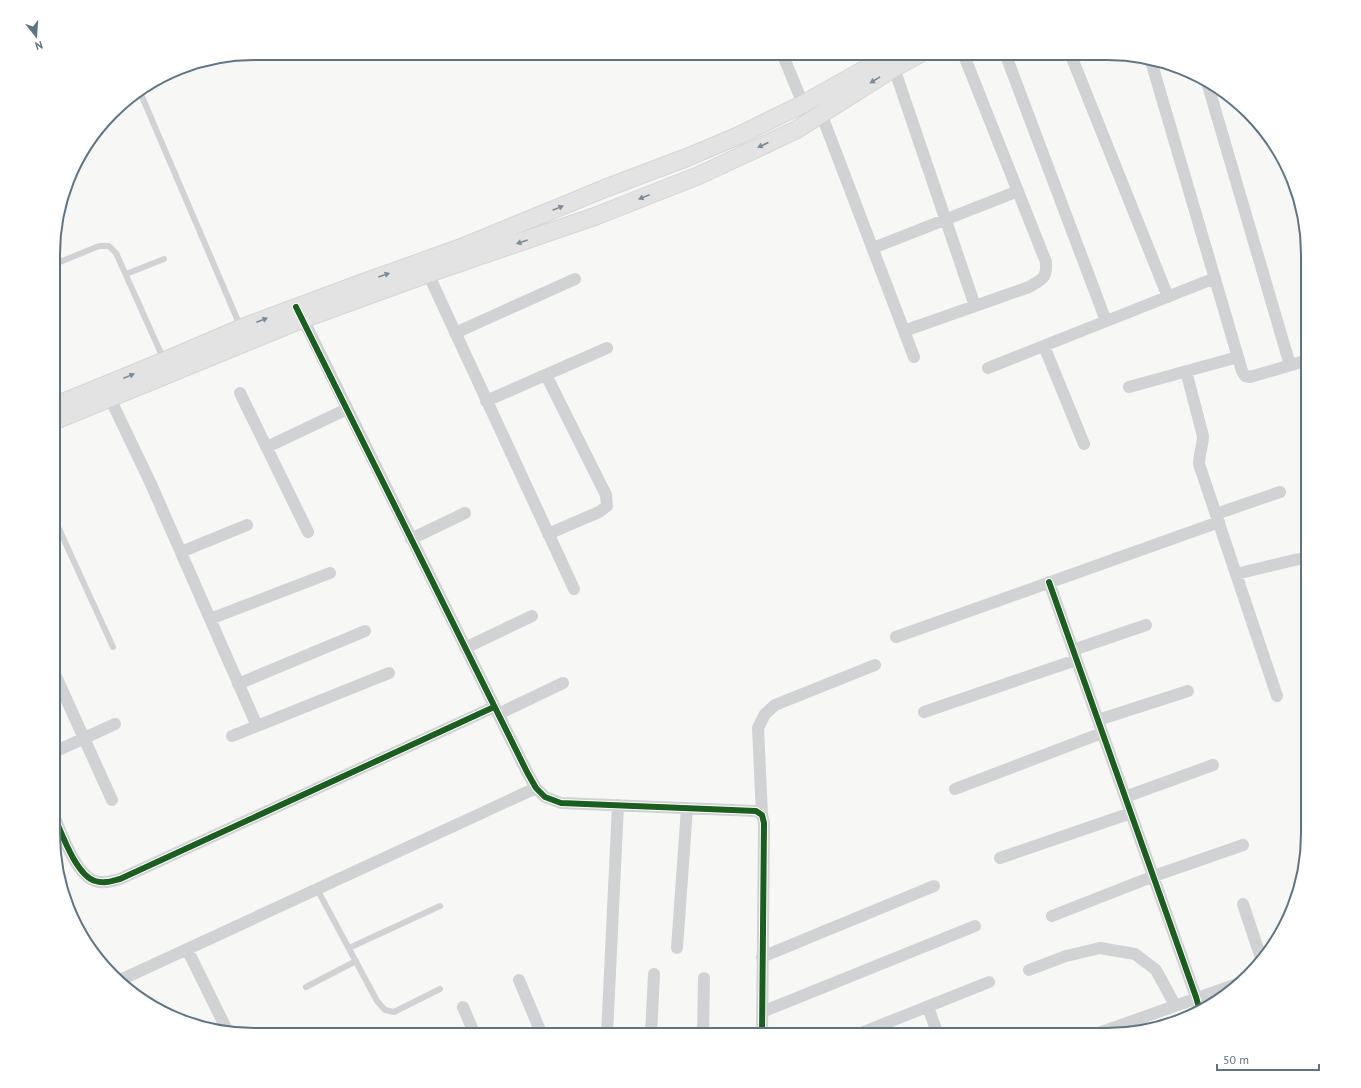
<svg xmlns="http://www.w3.org/2000/svg" width="1361" height="1088" font-family="'PT Sans',sans-serif">
<style>
.lines{fill:none;stroke-linecap:round;stroke-linejoin:round}
.secondary-casing{stroke:#d4d5d5;stroke-width:19}
.service{stroke:#d1d2d3;stroke-width:6}
.minor{stroke:#d1d2d3;stroke-width:12}
.secondary{stroke:#e3e3e4;stroke-width:17}
.cycleway-casing{stroke:#fff;stroke-width:8}
.cycleway{stroke:#1b5e20;stroke-width:6}
.oneway{fill:#7a8b96}
.rim{fill:none;stroke:#607583;stroke-width:2}
</style>
<rect width="100%" height="100%" fill="#f7f7f6"/>
<g class="lines">
<g class="secondary-casing">
<path id="secondary" d="M54,406l110,-45 77,-33 121,-45 98,-35 146,-60 82,-31 52,-22 63,-31 91,-51
M54,421l249,-102 124,-45 169,-58 104,-41 96,-45 98,-62 27,-15"/>
</g>
<path class="service" d="M140,92l101,236
M55,264l44,-18h10l7,7 48,107
M126,274l38,-15
M54,518l59,129
M317,889l60,112 8,9 9,2 46,-23
M349,948l91,-42
M306,987l50,-26"/>
<path class="minor" d="M782,53l21,51
M1005,53l101,268
M1070,53l98,244
M1151,61l91,310 3,5 5,1 58,-17
M894,68l81,238
M1207,82l83,283
M819,108l95,249
M873,248l145,-57
M425,267l149,322
M300,313l227,459 9,16 9,9 16,6 195,8 6,4 2,8 -2,212
M904,331l125,-44c13,-8 18,-8 17,-25l-83,-209
M455,333l120,-54
M1044,346l40,98
M988,368l227,-90
M1186,371l17,65c0,9 -4,18 -4,28l78,232
M546,375l60,120 1,11 -8,6 -51,22
M1129,387l109,-30
M107,392l44,92 106,242
M240,393l68,139
M486,401l121,-53
M267,447l80,-38
M1216,514l64,-22
M411,539l54,-26
M181,552l66,-27
M1236,574l67,-16
M1049,582l147,415 4,14
M210,619l120,-46
M896,637l323,-115
M465,648l67,-32
M1073,650l73,-25
M54,672l58,128
M238,684l127,-53
M924,712l152,-52
M498,714l65,-31
M1098,720l90,-29
M232,736l157,-63
M54,752l61,-28
M955,789l147,-56
M1125,797l88,-32
M762,815l-4,-87 7,-14 10,-9 100,-40
M54,816c8,18 22,59 41,65 9,3 17,0 25,-2l374,-172
M1000,858l131,-45
M1243,904l19,57
M1052,916l102,-40 89,-31
M677,948l10,-140
M187,949l41,83
M762,957l172,-71
M1029,970l37,-14 34,-8 35,6 21,16 19,35
M519,980l23,55
M118,981l418,-193
M463,1007l12,28
M928,1007l10,28
M762,1012l213,-86
M310,1035l1,-1
M607,1035l11,-230
M651,1035l3,-61
M703,1035l1,-57
M856,1035l133,-53
M1093,1035l147,-52"/>
<use href="#secondary" class="secondary"/>
<g class="cycleway-casing">
<path id="cycleway" d="M296,307l231,465 9,16 9,9 16,6 195,8 6,4 2,8 -2,212
M1049,582l147,415 4,14
M54,816c8,18 22,59 41,65 9,3 17,0 25,-2l374,-172"/>
</g>
<use href="#cycleway" class="cycleway"/>
</g>
<defs><path id="oneway-solid" d="M-6-.8H1V-3.2L6.5 0L1 3.2V.8H-6Z"/></defs>
<g class="oneway">
<use href="#oneway-solid" transform="translate(875 80) rotate(148)"/>
<use href="#oneway-solid" transform="translate(763 145) rotate(155)"/>
<use href="#oneway-solid" transform="translate(644 197) rotate(158)"/>
<use href="#oneway-solid" transform="translate(558 208) rotate(-22)"/>
<use href="#oneway-solid" transform="translate(522 242) rotate(161)"/>
<use href="#oneway-solid" transform="translate(384 275) rotate(-19)"/>
<use href="#oneway-solid" transform="translate(262 320) rotate(-21)"/>
<use href="#oneway-solid" transform="translate(129 376) rotate(-22)"/>
</g>
<path d="M0 0H1361V1088H0ZM254 60H1107A194 194 0 0 1 1301 254V834A194 194 0 0 1 1107 1028H254A194 194 0 0 1 60 834V254A194 194 0 0 1 254 60Z" fill="#fff" fill-rule="evenodd"/>
<path class="rim" d="M254 60H1107A194 194 0 0 1 1301 254V834A194 194 0 0 1 1107 1028H254A194 194 0 0 1 60 834V254A194 194 0 0 1 254 60Z"/>
<g transform="translate(36 36) rotate(163)" stroke="#ffffff" stroke-width="3" paint-order="stroke">
<path d="M0-3L7 15L0 10L-7 15Z" fill="#607583"/>
<text y="-6" font-size="11" font-weight="bold" text-anchor="middle" fill="#607583">N</text>
</g>
<path d="M1217 1064v6h102v-6" fill="none" stroke="#607583" stroke-width="2"/>
<text x="1223" y="1064" font-size="12" fill="#607583" stroke="#ffffff" stroke-width="3" paint-order="stroke">50 m</text>
</svg>
